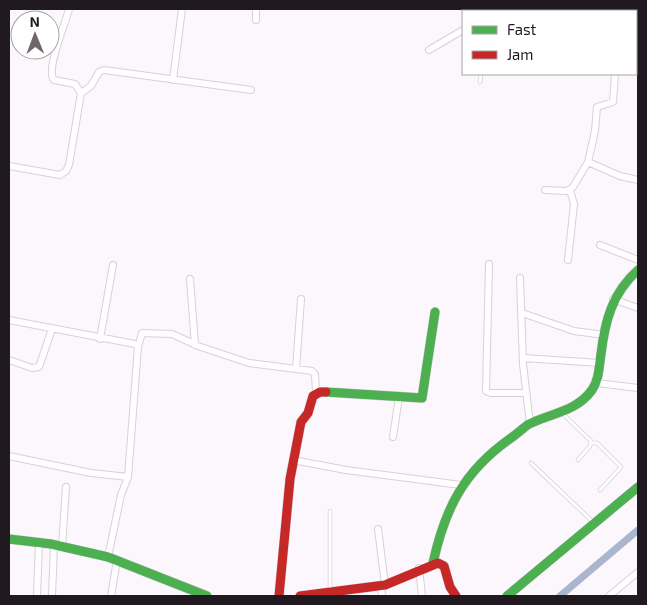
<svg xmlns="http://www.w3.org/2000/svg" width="647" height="605" font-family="'Exo 2',sans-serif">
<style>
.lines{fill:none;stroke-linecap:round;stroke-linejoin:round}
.canal{stroke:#aab6cd;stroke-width:7}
.lane-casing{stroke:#d7d1d7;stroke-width:4.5}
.street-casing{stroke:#d7d1d7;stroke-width:8}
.fast-casing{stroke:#d7d1d7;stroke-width:10}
.jam-casing{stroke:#d7d1d7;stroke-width:10}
.lane{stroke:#fffeff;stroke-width:3}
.street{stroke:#fffeff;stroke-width:6}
.fast{stroke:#4caf50;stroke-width:9}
.jam{stroke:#c62828;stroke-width:9}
</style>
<rect width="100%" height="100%" fill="#fcf7fc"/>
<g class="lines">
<path class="canal" d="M560,596l78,-66"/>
<g class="lane-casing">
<path id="lane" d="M480,82l1,-8
M563,414l28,27 -1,5 -12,14
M591,443h6l24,24 -21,23
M531,463l61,58
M330,591v-80"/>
</g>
<g class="street-casing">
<path id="street" d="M474,9v2
M633,9v2
M579,11l1,-2
M256,20v-11
M636,20l2,1
M429,50l34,-20
M173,80l9,-71
M81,93l10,-7 8,-14 5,-2 147,20
M588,162l32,14 18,4
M9,166l51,9 6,-4 3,-6 12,-72 -6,-9 -21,-4c-9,-10 12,-57 15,-71
M545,190l22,1 6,-4 15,-25 7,-31 2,-24 16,-5 2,-28
M600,245l38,15
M568,260l6,-56 -4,-14
M489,264l-3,127 5,2h35
M520,278l3,86 7,60
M190,279l5,66 54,18 63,8 3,3 1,19
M613,299l25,9
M522,313l52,18 31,4
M9,320l126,24 3,3 -10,130 -7,18 -13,62
M100,339l13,-74
M138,347l4,-14 30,1 22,10
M523,358l77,5
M9,360l23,8 7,-1 13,-38
M296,369l5,-70
M597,383l41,5
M393,437l6,-40
M9,456l82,17 37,4
M293,460l53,10 115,15
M378,529l7,56
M62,547l4,-60
M419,568l3,28
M381,585l1,11
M37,596l2,-53
M52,596l2,-51
M111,596l6,-36
M609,596l29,-24"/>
</g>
<g class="fast-casing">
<path id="fast" d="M326,392l96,6 13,-86
M9,539l42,5 57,13 99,39
M433,563c12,-55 31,-92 78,-125 6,-4 12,-10 18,-14 22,-11 47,-12 63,-34 7,-10 7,-23 9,-36 4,-33 11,-61 37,-84
M507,596l131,-109"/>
</g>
<g class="jam-casing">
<path id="jam" d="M279,596l11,-117 11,-57 7,-9 5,-17 7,-4h6
M300,596l85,-11 53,-22 6,3 6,21 6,9"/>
</g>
<use href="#lane" class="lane"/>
<use href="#street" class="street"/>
<use href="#fast" class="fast"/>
<use href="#jam" class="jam"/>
</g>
<rect width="647" height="605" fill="none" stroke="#20191f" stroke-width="20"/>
<rect x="462" y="10" width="175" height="65" fill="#ffffff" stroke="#a6a3a5"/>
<rect x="472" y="26" width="25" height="8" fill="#4caf50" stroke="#a6a3a5"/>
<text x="507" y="35" font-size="15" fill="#20191f">Fast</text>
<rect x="472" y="51" width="25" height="8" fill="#c62828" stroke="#a6a3a5"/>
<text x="507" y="60" font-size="15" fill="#20191f">Jam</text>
<g transform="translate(35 35) rotate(359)"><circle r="24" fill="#ffffff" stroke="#a6a3a5"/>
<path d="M0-4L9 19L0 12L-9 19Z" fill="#6d676c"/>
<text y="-8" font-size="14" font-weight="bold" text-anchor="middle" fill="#20191f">N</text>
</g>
</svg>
